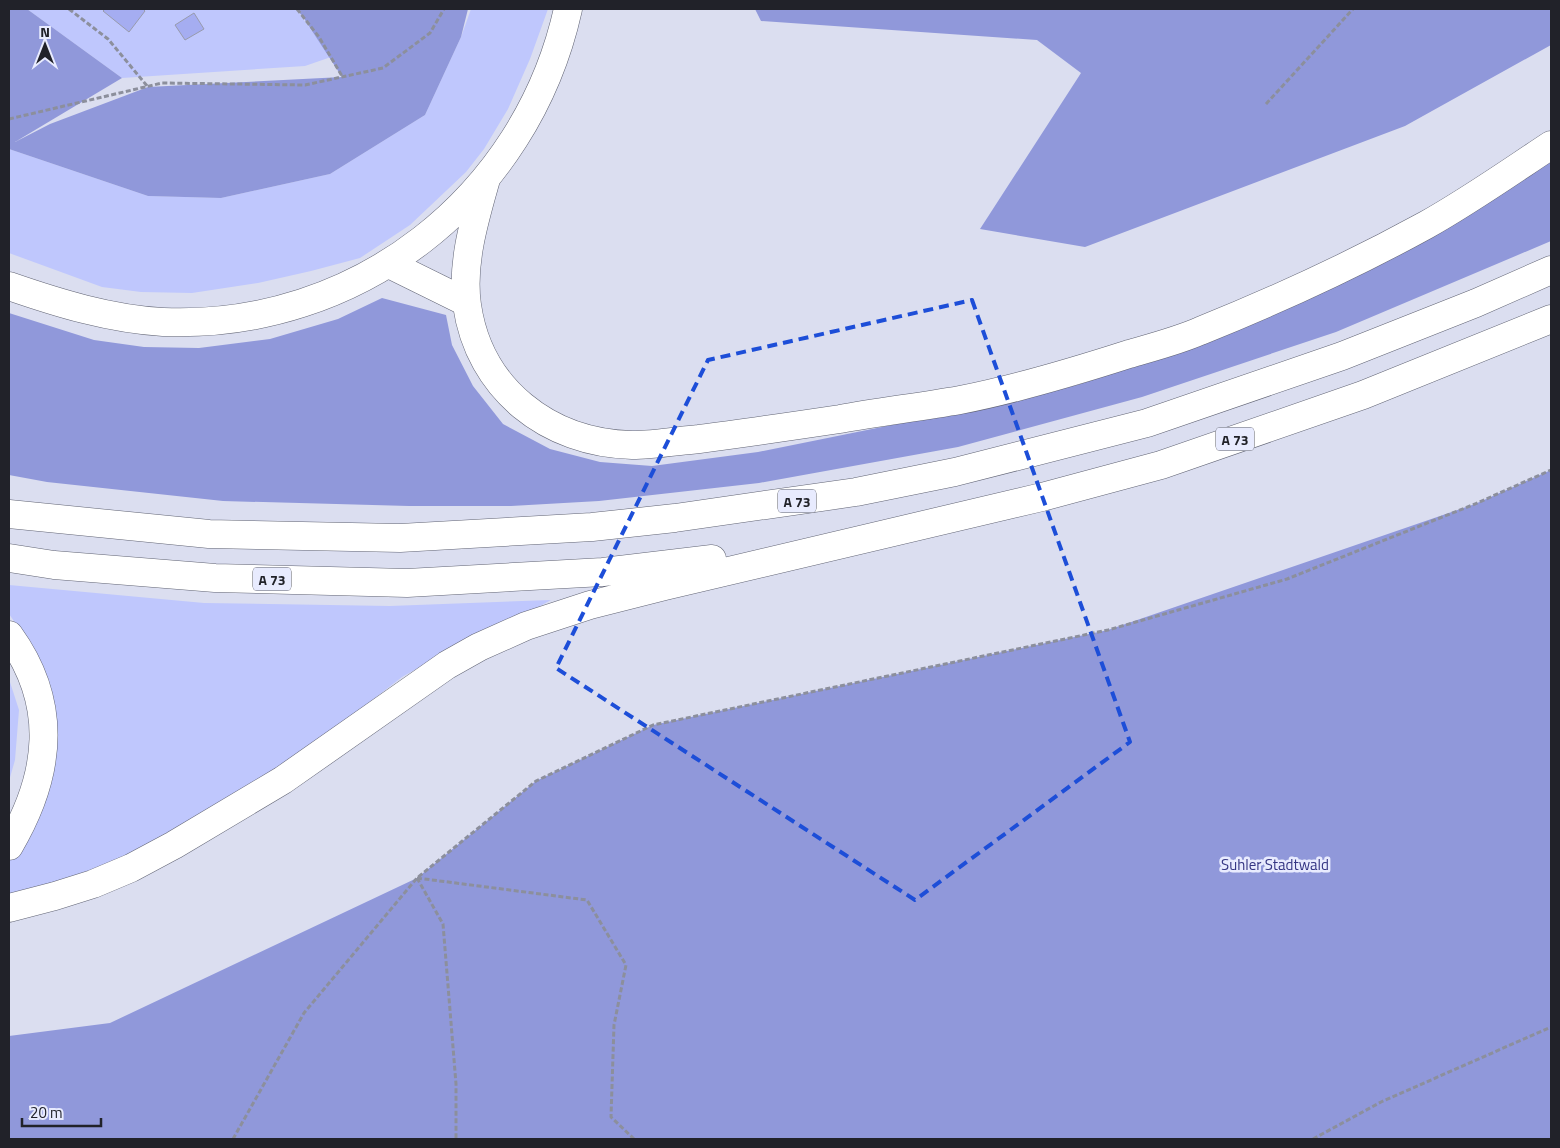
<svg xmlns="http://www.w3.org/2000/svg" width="1560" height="1148" font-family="'Titillium Web',sans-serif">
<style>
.green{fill:#bfc7fd}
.forest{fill:#9098da}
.building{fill:#a5adf1;stroke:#989bac}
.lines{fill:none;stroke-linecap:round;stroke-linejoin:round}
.minor-casing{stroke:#616474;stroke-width:29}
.highway-casing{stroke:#616474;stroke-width:29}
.path{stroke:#8c8f9c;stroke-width:3;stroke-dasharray:5 2.5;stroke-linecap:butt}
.minor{stroke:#fff;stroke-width:28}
.highway{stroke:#fff;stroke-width:28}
.marked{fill:none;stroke:#1d4ed8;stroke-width:4;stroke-dasharray:10 6;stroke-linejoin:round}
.labels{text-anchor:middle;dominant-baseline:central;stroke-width:5;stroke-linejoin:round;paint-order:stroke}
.shield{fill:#e8ebfe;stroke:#5d5e69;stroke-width:1}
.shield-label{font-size:14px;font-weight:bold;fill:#212229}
.park-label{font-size:15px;fill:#353684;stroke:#e8ebfe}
</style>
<rect width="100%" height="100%" fill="#dbdef0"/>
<path class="green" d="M27,9h269l35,48 -26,9 -183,12z
M471,9h77l-18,50 -22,50 -24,40 -18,23 -56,53 -50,33 -49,13 -53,12 -66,10 -51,-1 -39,-5 -93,-34v-104l139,47 73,2 109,-24 95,-59 36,-78z
M9,585l195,18 186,3 161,-6 -36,20 -49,21 -64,36 -124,96 -110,64 -79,35 -80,25v-39l31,-52 -19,-175 -12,-17z
M9,679l10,31 -4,50 -6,21z"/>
<path class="forest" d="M9,9h18l95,69 -107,64 35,-18 98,-37 194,-10 -39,-60 -7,-8h172l-7,28 -36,78 -95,59 -109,24 -73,-2 -139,-47z
M755,9h796v36l-146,81 -320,121 -105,-18 101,-156 -44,-33 -276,-19z
M1551,161v80l-215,91 -194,65 -184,50 -199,36 -160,18 -88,5h-102l-186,-5 -176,-19 -38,-7v-162l85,27 50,7 55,1 71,-9 68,-20 44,-21 64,17 6,30 21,41 30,38 47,25 50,13 52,4 106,-14 203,-41 116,-26 123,-41 121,-53 117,-57z
M1551,470v669h-1542v-103l101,-13 307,-145 119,-97 117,-56 455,-95 367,-126z"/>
<path class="building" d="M105,9h38l2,2 -16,21 -26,-21z
M194,13l10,16 -19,11 -10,-15z"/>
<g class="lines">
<g class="minor-casing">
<path id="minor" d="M389,264l77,38"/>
</g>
<g class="highway-casing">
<path id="highway" d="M486,179c-11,39 -25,84 -19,126 12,84 81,138 165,140 22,0 45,-4 67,-6 47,-6 94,-13 141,-20 39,-7 80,-12 120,-19 57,-11 113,-28 169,-46 24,-7 48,-13 71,-23 77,-31 153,-66 226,-106 43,-24 84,-53 125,-80
M9,286c49,17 101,33 154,36 194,8 363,-124 405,-313
M9,514l200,20 191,4 192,-11 83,-9 181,-26 99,-20 192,-49 195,-67 134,-53 75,-33
M9,558l45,7 161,13 192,5 196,-11 109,-13
M9,635c50,69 42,140 0,211
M9,908l46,-12 38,-12 38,-16 43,-23 109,-65 164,-115 32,-18 47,-21 64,-21 75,-19 377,-89 119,-32 202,-70 188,-76"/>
</g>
<path class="path" d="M69,9l39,30 40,48
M297,9l22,28 23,39
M1266,104l87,-95
M9,119l153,-36 143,2 78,-17 47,-35 14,-24
M417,878l170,22 39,65 -12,60 -3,92 23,22
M417,878l26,46 13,160v55
M233,1139l71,-126 113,-135 119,-97 117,-56 455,-95 179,-51 188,-75 76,-34
M1313,1139l68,-37 170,-75"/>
<use href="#minor" class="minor"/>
<use href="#highway" class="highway"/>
</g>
<path class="marked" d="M972,300l158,442 -215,158 -359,-232 152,-308z"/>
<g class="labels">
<g class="shield">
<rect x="1216" y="427.5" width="38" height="23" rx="4"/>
<rect x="778" y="489.5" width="38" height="23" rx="4"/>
<rect x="253" y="567.5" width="38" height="23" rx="4"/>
</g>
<g class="shield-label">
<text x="1235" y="439">A 73</text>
<text x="797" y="501">A 73</text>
<text x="272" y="579">A 73</text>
</g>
<g class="park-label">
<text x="1275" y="864">Suhler Stadtwald</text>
</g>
</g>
<rect width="1560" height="1148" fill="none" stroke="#212229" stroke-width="20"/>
<g transform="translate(45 45)" stroke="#e8ebfe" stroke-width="4" paint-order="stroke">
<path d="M0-4L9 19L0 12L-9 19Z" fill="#212229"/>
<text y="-8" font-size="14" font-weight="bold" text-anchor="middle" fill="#212229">N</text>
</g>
<path d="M22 1118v8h79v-8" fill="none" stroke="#212229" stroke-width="2.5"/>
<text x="30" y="1118" font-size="15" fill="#212229" stroke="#e8ebfe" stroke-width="4" paint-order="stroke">20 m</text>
</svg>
